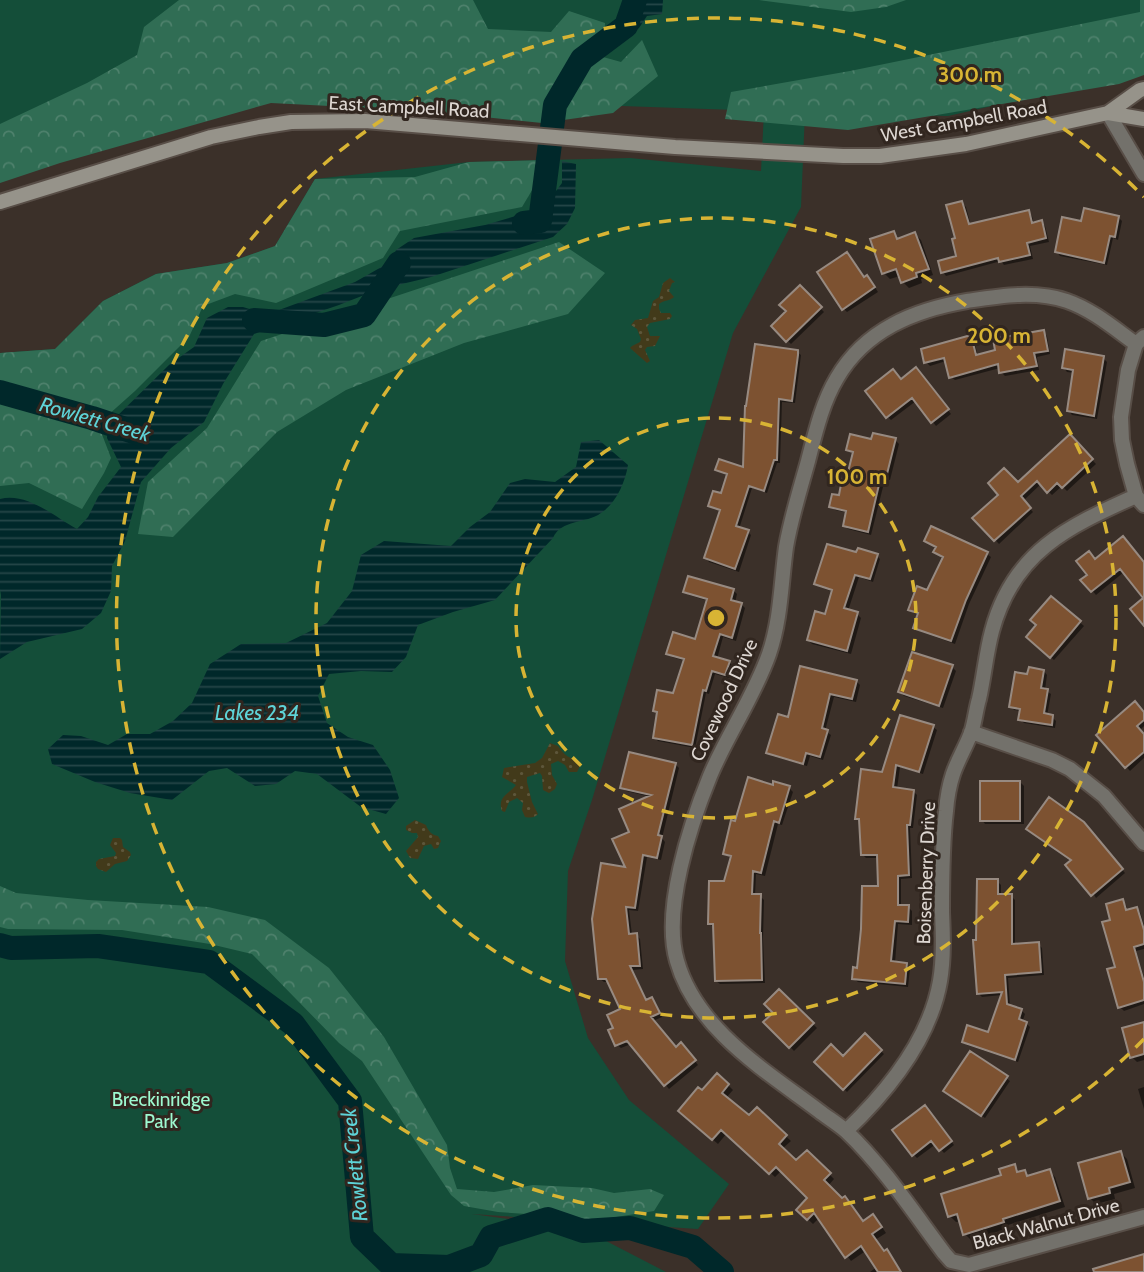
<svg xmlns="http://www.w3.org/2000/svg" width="1144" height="1272" font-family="Cabin,sans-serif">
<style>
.green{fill:#144e39}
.forest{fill:url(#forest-crowns)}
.sand{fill:url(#sand-dots)}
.water{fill:url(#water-rules)}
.shadow{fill:#0007}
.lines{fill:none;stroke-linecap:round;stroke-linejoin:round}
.river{stroke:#00282a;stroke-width:24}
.building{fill:#7d5231;stroke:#978a81;stroke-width:2}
.street-casing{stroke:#584e47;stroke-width:18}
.secondary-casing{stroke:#584e47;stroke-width:18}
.street{stroke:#73716b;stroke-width:14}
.secondary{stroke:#96938a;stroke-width:14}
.ring{fill:none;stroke:#d8b434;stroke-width:3.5;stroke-dasharray:12 9}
.labels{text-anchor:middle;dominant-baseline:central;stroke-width:6;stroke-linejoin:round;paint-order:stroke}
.street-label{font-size:19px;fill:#ddd6d1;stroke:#31261f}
.park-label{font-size:19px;fill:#9df9d0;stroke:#31261f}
.water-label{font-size:21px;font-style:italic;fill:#5ed3d7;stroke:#31261f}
.centre{fill:#d8b434;stroke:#31261f;stroke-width:3.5}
.ring-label{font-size:21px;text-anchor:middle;font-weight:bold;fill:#d8b434;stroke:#31261f;stroke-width:6;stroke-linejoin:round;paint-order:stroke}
</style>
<defs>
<pattern id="forest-crowns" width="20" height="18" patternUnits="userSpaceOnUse" patternTransform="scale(1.75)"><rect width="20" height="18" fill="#306d54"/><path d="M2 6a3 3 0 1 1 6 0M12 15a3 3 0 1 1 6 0" fill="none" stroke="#4e816c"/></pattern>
<pattern id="sand-dots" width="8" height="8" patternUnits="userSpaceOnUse" patternTransform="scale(1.75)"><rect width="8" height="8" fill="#423a1a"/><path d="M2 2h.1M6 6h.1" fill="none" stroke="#5d563a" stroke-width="1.8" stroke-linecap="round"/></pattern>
<pattern id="water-rules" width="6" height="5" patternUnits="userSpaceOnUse" patternTransform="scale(1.75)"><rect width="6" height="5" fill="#00282a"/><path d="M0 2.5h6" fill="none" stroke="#254648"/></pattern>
</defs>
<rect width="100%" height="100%" fill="#3b3029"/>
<path class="green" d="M0,0h1144v71l-196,45 -143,-4 -4,95 -68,126 -141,467 -24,71 -3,90 23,77 41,62 100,84 -31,45 -226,-15 111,15 83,43h-666v-919l55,-4 48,-48 53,-27 71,-11 48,-17 40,-67 154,-17 161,-4 131,13 3,-60 -510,-18 -254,81z"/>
<path class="forest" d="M179,0h294l15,29 63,3 18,-21 36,12 -2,34 18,5 21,-22 16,36 -45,37 -71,10 -115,-12 -156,-8 -211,60 -60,20v-59l87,-41 50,-28 7,-28z
M759,0h147l-20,7 -35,5z
M1140,0h4v75l-25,9 -271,46 -123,-11 6,-27 119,-21 290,-59z
M550,160l-28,47 -122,24 -17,27 -107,45 -41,-9 -32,12 -14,31 -54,54 -37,33 13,34 -7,15 -22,36 -53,-26 -29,3v-133l55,-4 48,-48 53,-27 71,-11 48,-17 40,-67 100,-2 54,-15z
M559,242l46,31 -37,41 -104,29 -118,47 -69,42 -104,105 -35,-3 10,-52 59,-54 54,-87z
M0,886l16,7 72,7 120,7 57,13 64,48 55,69 63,108 3,23 7,21 37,3 39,-7 59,3 22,5 36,-4 14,6 -10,16 -57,9 -26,-3 -73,-5 -34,-6 -13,-11 -89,-134 -23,-18 -87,-89 -42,-10 -88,-14 -114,-1 -8,-2z"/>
<path class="sand" d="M670,278l5,4 -3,1 -3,8 5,6c-4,4 -10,3 -15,7v5l2,4h9l2,3 -2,3 -20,4 -3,4 3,9h10l-5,10 -8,1 -2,3 5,11 -3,2 -17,-15 2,-2 8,-4 1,-3 -4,-10 -6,-4 4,-5 13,-2 5,-17 6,-4 4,-14z
M550,743l8,3c6,9 11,12 22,16v4l-3,6h-8l-4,-7 -7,-4 -7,3 1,11 5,9 -2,5 -6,4 -6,-3 -1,-14 -2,-3 -13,4v5l5,20 6,12c-4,4 -7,4 -13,3l-3,-7 1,-7 -6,-5 -8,4 -4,10 -3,-1c-5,-14 6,-16 14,-26l-14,-8 2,-9 31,-5 7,-5z
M415,820l11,5c2,6 6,10 12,11l3,5 -3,7 -4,1 -3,-5 -7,2 -6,13 -8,-1 -4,-7 12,-14 -1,-4h-5l-6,-3v-4z
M113,838h7l2,2 1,7 7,5 1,3 -4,6 -12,3 -9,8 -8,-3 -2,-3v-4l3,-3 16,-3 1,-3 -6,-8z"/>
<path class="water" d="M644,0h19l-1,14 -15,2 -8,12 -12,11 -11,-8 12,-15 2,-10z
M562,161l14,3 -1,44 -8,16 -14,13 -122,40 -54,13 -38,15 -85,29 -31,50 -19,38 -33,26 -30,34 -16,59 -13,25 -1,25 -10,22 -19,16 -55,13 -27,17 1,-64 -1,-6v-90c27,-7 55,18 77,30l11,-12 10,-20 23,-30 -14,-29 1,-13 62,-61 24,-17 13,-29 21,-11h15l20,6 16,-3 76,-28 37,-21 4,-11 18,-12 71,-13 51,-15 14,-11 12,-16z
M599,440l29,25c-3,18 -12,38 -27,48 -15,11 -40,6 -48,25l-58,62 -42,12 -35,13 -12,32 -14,15 -31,-1 -32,3 -11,22 9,27 21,14 25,8 17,25 9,28 -13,16 -25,-7 -44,-33 -22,-3 -19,13 -21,2 -28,-18 -18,3 -37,29 -42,-7 -35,-11 -43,-18 -4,-15 15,-14 18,1 27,9 19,-11h23l23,-13 19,-18 18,-39 31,-20 45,-1 41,-20 25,-32 9,-36 23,-14 67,5 19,-19 20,-15 20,-29 15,-4 30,3 21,-15 5,-25z"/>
<path class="shadow" d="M962,203l4,4 5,19 57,-14 4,4 2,8 7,-2 4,4 4,16 -19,4 3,13 -29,6 -3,-4 -55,15 -3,-4 15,-15 -1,-18z
M1118,217l4,4 -4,19 -5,-2 -6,27 -47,-9 -3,-4 26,-29z
M893,233l7,7 15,-6 6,6 12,35 -12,4 1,4 -13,5 -6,-6 -3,-6 -10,3 -6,-6z
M864,279l7,2 7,11 -31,20 -3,-3z
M800,287l24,25 -33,32 -18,-18 15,-15z
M1043,332l4,4 3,18 -13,3 2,13 -34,6 -4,-4 -1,-4 -45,12 -4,-3 -5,-16 -16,5 -4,-4 44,-25 4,4 4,15 19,-5z
M797,352l4,3 -6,48 -13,-1 -2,61h-3l-10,30 -15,-5 -13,41 9,3 3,3 -12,37 -30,-10 -3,-4 15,-47 -7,-2 -4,-4 12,-10 6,-19 -7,-3 -4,-3 28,-1z
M1103,358l4,4 -10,57 -25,-4 -3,-4 6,-38 -8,-1 -3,-4z
M919,373l32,41 -15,12 -20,-25 -25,19 -3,-3 14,-36z
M1070,437l26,27 -29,27 -5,-5 -10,9 -11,-11 -18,17 10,11 -34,32 -24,-26 43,-33z
M895,440l4,4 -9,36 -5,-1 -14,56 -23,-6 -3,-4 3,-12 -13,-3 -4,-4 9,-9 7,-15 7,-28 -6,-4 24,-9z
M926,541l61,13 4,3 -22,47 -14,40 -36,-13 -4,-4 4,-12 -5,-2 -4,-4 18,-17 16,-34 -9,-6 2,-4z
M857,555l20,1 3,3 -7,23 -14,-5 -11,34 9,3 4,4 -10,36 -39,-10 -4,-4 19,-24 6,-24 -13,-5 -4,-3z
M1095,561l49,3v33l-20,-25 -28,23 -13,-15 6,-5z
M733,590l4,4 -2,9 6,1 4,4 -9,33 -13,-4 -6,22 12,3 4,4 -4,12 -14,-4 -6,20 -3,-1 -11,55 -37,-7 -4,-4 5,-23 -4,-4 19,-15 11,-34 -13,-4 -4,-4 28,-12 12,-40 -19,-6 -4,-4z
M1052,598l32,28 -30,34 -26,-23 10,-12z
M952,667l4,4 -13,37 -39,-12 -4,-4z
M802,668l54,13 4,4 -4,17 -22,-5 -9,34 6,4 -8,25 -13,-4 -3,10 -35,-10 -4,-4 21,-33z
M1044,671l3,4 -2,15 6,4 -4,22 5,1 4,4 -1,7 -31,-5 -4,-4 2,-8 -8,-1 -3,-4 18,-30z
M1144,714v12l-4,4 4,6v22l-14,13 -32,-36z
M933,727l4,3 -14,44 -23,-7 -3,22 16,2 4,4 -4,33h-3l2,50 -11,1v28h7l4,4v14l-14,-1 -3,39 12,1 3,4 -2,19 -50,-5 -4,-3 5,-9 20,-82v-30h-13l-3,-3 -3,-33 -3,-4 26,-44z
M675,764l4,4 -17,70 3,4 -4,18 -14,-3 -9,54 -9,-1 3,25h4l4,4 3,30 -10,1 14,31 5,-2 4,4 6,14 -9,4 23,28 9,-1 13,17 -29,24 -38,-45 -10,4 -4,-3 -2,-16 8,-19 -13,-28h-6l-4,-3 28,-110 3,-37 20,-35 -25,-6 -4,-4z
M1020,782l4,4v38h-39l-3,-4z
M774,787l15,1 4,4 -11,33 -4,-1 -13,52 -9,-2 -1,22h5l4,4 -1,38 2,45 -45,1 -4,-3 -3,-54 -4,-4 17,-40 6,-25 -7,-4 11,-31z
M1087,828l38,45 -29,25 -23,-37z
M997,881l4,4v11h10l4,4v46l23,-2 4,4 2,27 -36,3 2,28 11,4 4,4 -2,6 7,7 -12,35 -51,-17 -3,-4 25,-7 13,-39 -20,2 -4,-4v-51z
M1122,901l4,4 2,6 9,-2 3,3 4,13v24l-8,2 8,26v27l-20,7 -4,-4 -2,-39 -6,-47z
M779,991l38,37 -23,23 -28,-29 9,-9z
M1144,1024v36l-7,2 -5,-5z
M865,1036l19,18 -37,38 -30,-30 26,-4z
M1006,1078l4,3 -25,37 -36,-24z
M728,1085l5,5 -7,8 23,20 8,-9 34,32 -9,8 14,14 11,-11 27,27 -6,7 35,37 15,-2 8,12 -11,7 9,13 3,-1 5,4 9,16h-31l7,-5 -10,-17 -16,11 -32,-43 -6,6 -15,-14 12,-12 -28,-28 -7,7 -48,-44 -9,11 -33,-28 17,-23z
M1144,1087v22l-6,-20z
M928,1111l26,34 -10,8 -8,-9 -19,14 -3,-3z
M1121,1153l6,6 8,29 -21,6 1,5 -19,5 -6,-6z
M1014,1166l7,7 3,-1 5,5 20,-6 6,6 10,30 -57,18 1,3 -38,12 -6,-6 -4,-13 -5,1 -6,-6 54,-39z"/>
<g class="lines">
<path class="river" d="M524,223l16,-2 15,-116 27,-46 44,-33 9,-26
M254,320l70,5 40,-10 35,-52
M0,392l92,26 48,16
M0,945l11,3 87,-2 111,16 84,62 57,77 12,136 29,28 58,2 32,-12 10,-18 57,-18 35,12 47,-3 63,19 29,25"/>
</g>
<path class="building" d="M962,201l7,23 60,-14 3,13 10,-3 4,18 -19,5 3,12 -31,7 -1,-4 -57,15 -3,-12 18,-5 -4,-17 3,-1 -9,-33z
M1084,208l35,8 -4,21 -5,-1 -6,27 -49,-11 7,-35 19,4z
M894,231l3,8 18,-7 14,37 -13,4 1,4 -16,6 -5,-14 -14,5 -12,-35z
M847,252l17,25 3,-2 8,12 -33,23 -25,-38z
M800,285l22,22 -36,35 -15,-16 15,-15 -7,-6z
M1044,330l4,21 -14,2 3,13 -38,7 -1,-9 -49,14 -5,-20 -20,5 -3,-14 50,-14 5,20 19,-5 -2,-11z
M755,344l43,6v5l-6,46 -13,-2 -2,61h-3l-10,31 -15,-5 -13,40 13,4 -14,39 -31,-11 16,-48 -12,-4 5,-15 8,2 6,-19 -12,-4 4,-11 24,8 2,-61h1z
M1065,349l39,7 -10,60 -27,-5 6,-41 -11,-2z
M916,367l33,42 -18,14 -19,-25 -26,20 -21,-27 28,-22 8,10z
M873,433l23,5 -10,40 -5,-2 -13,56 -25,-6 3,-15 -17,-4 3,-13 7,1 3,-16 4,1 7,-28 -7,-2 4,-16 21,5z
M1070,434l23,25 -31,29 -5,-5 -10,10 -10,-12 -16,15 10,12 -37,33 -22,-23 26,-23 -10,-12 16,-15 14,14z
M931,526l57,26 -22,48 -15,41 -38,-13 5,-15 -10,-3 9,-24 10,4 16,-33 -10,-5 3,-5 -12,-6z
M1123,536l21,26v64l-14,-17 13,-11 -23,-29 -29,23 -11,-12 7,-5 -11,-14 13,-10 6,8z
M827,544l29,8 2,-4 20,6 -8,25 -15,-4 -11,33 14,4 -11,39 -40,-11 8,-29 10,3 7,-24 -18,-6z
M688,576l46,13 -3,11 11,3 -10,35 -12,-4 -7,22 17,5 -5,14 -13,-4 -6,20 -3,-1 -11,55 -39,-7 4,-26 -4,-1 4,-21 16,3 11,-34 -18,-5 7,-22 22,7 12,-40 -24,-7z
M1051,596l30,25 -31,37 -24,-21 10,-12 -6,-5z
M912,652l41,13 -14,41 -41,-14z
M800,666l57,14 -5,19 -22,-5 -8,34 6,2 -8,27 -14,-4 -3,11 -37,-11 12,-39 10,3z
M1029,667l15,3 -3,18 7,1 -4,24 9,2 -1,10 -34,-5 2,-11 -11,-2 6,-35 12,2z
M1135,701l9,11v8l-7,6 7,8v18l-19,16 -29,-33z
M900,715l34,10 -15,47 -23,-7 -3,22 21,3 -4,35h-3l2,50 -11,1v29h11l-1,17 -13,-1 -4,40 16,2 -2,21 -53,-5 1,-12 4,1 4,-39 1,-43h16l-1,-31h-16l-2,-36h-4l6,-50 21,3z
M629,752l47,11 -18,72 4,1 -5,22 -14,-3 -8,53 -9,-1 3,27 8,-1 3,33h-10l16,34 6,-3 8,16 -9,4 25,30 5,-5 15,18 -32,26 -37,-45 -12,5 -7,-16 5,-2 -6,-13 13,-6 -14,-30h-8l-6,-60 9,-56 24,4 -13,-28 17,-7 -10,-23 32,-14 -31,-7z
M748,777l25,8v-4l17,5 -11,37 -5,-2 -13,52 -8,-2 -1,23h9l-1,39h1l1,47 -47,1 -2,-57h-5l1,-43h15l7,-25 -8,-2 8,-34 4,1z
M980,781h40v40h-40z
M1049,797l35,25 39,47 -32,27 -26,-31 6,-5 -45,-31z
M977,879h21v15h14v50l27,-2 2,30 -36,3 2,29 15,5 -3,10 8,3 -12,38 -53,-18 5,-17 21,7 14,-40 -25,2 -4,-54h3z
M1123,899l3,11 11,-3 7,23v14l-10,3 10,35v18l-26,8 -11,-39 8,-2 -13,-45 8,-2 -4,-16z
M779,989l35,34 -25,25 -26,-26 10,-9 -9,-9z
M1144,1022v32l-14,4 -8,-30z
M865,1033l17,17 -39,40 -29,-28 17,-18 12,12z
M970,1051l38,25 -27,40 -38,-25z
M717,1073l12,11 -7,9 27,22 8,-8 30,28 -8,9 17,16 11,-10 24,23 -7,7 18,18 3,-2 18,25 10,-7 9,13 -10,7 12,17 3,-2 14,23h-23l-17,-26 -16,12 -31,-45 -7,7 -11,-10 11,-12 -31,-31 -7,7 -48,-44 -9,10 -34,-29 20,-24 4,3z
M925,1105l27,36 -13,10 -8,-10 -19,15 -20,-26z
M1121,1151l9,31 -21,6 1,5 -22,6 -10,-36z
M1015,1164l2,8 8,-2 2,6 23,-7 10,32 -57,18 1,3 -41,13 -6,-21 -9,3 -7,-23 60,-19 -2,-6z
M1144,1254v18h-50l-1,-3z"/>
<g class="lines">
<g class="street-casing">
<path id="street" d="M1108,113l36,61
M1144,337l-8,7 -8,26 -7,47 1,23 5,24 9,32 8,9
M1136,344c-21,-15 -43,-34 -69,-43 -32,-11 -67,-5 -100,0 -53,9 -102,29 -130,77 -15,25 -22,56 -29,83 -8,29 -17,57 -22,86 -5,36 -5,72 -17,107 -15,43 -42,81 -59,122 -20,49 -48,134 -33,185 19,68 89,110 142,150 9,7 19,13 27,20 37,35 68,82 98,122l7,8 18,4 175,-48
M971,732l81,28 18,9 34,27 40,47
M846,1131c42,-40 84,-92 94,-150 4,-23 3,-47 2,-69 0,-34 0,-68 4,-101 1,-13 3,-25 7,-37 5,-15 14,-29 19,-44 3,-10 4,-21 7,-31 5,-22 7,-46 13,-68 21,-79 75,-104 144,-135"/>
</g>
<g class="secondary-casing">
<path id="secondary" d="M1108,113l32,-23 4,-1
M0,202l211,-65 48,-10 32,-5 74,-1 310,26 168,9h37l86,-12 142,-31 36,6"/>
</g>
<use href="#street" class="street"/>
<use href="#secondary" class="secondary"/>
</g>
<g class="ring">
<circle cx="716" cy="618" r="200"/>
<circle cx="716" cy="618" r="400"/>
<path d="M1144 1039A600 600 0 1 1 1144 197"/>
</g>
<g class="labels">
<g class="street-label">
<text transform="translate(409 107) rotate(3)">East Campbell Road</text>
<text transform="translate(964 121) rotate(-10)">West Campbell Road</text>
<text transform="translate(724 700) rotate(-65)">Covewood Drive</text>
<text transform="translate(926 873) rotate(-88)">Boisenberry Drive</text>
<text transform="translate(1046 1224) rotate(-15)">Black Walnut Drive</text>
</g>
<g class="park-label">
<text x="161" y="1099">Breckinridge<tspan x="161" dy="22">Park</tspan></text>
</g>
<g class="water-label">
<text transform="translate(95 419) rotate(16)">Rowlett Creek</text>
<text x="257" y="712">Lakes 234</text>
<text transform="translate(354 1165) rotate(-96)">Rowlett Creek</text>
</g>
</g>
<circle cx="716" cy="618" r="10" class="centre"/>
<g class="ring-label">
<text x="970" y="82">300 m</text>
<text x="999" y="343">200 m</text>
<text x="857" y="484">100 m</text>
</g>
</svg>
